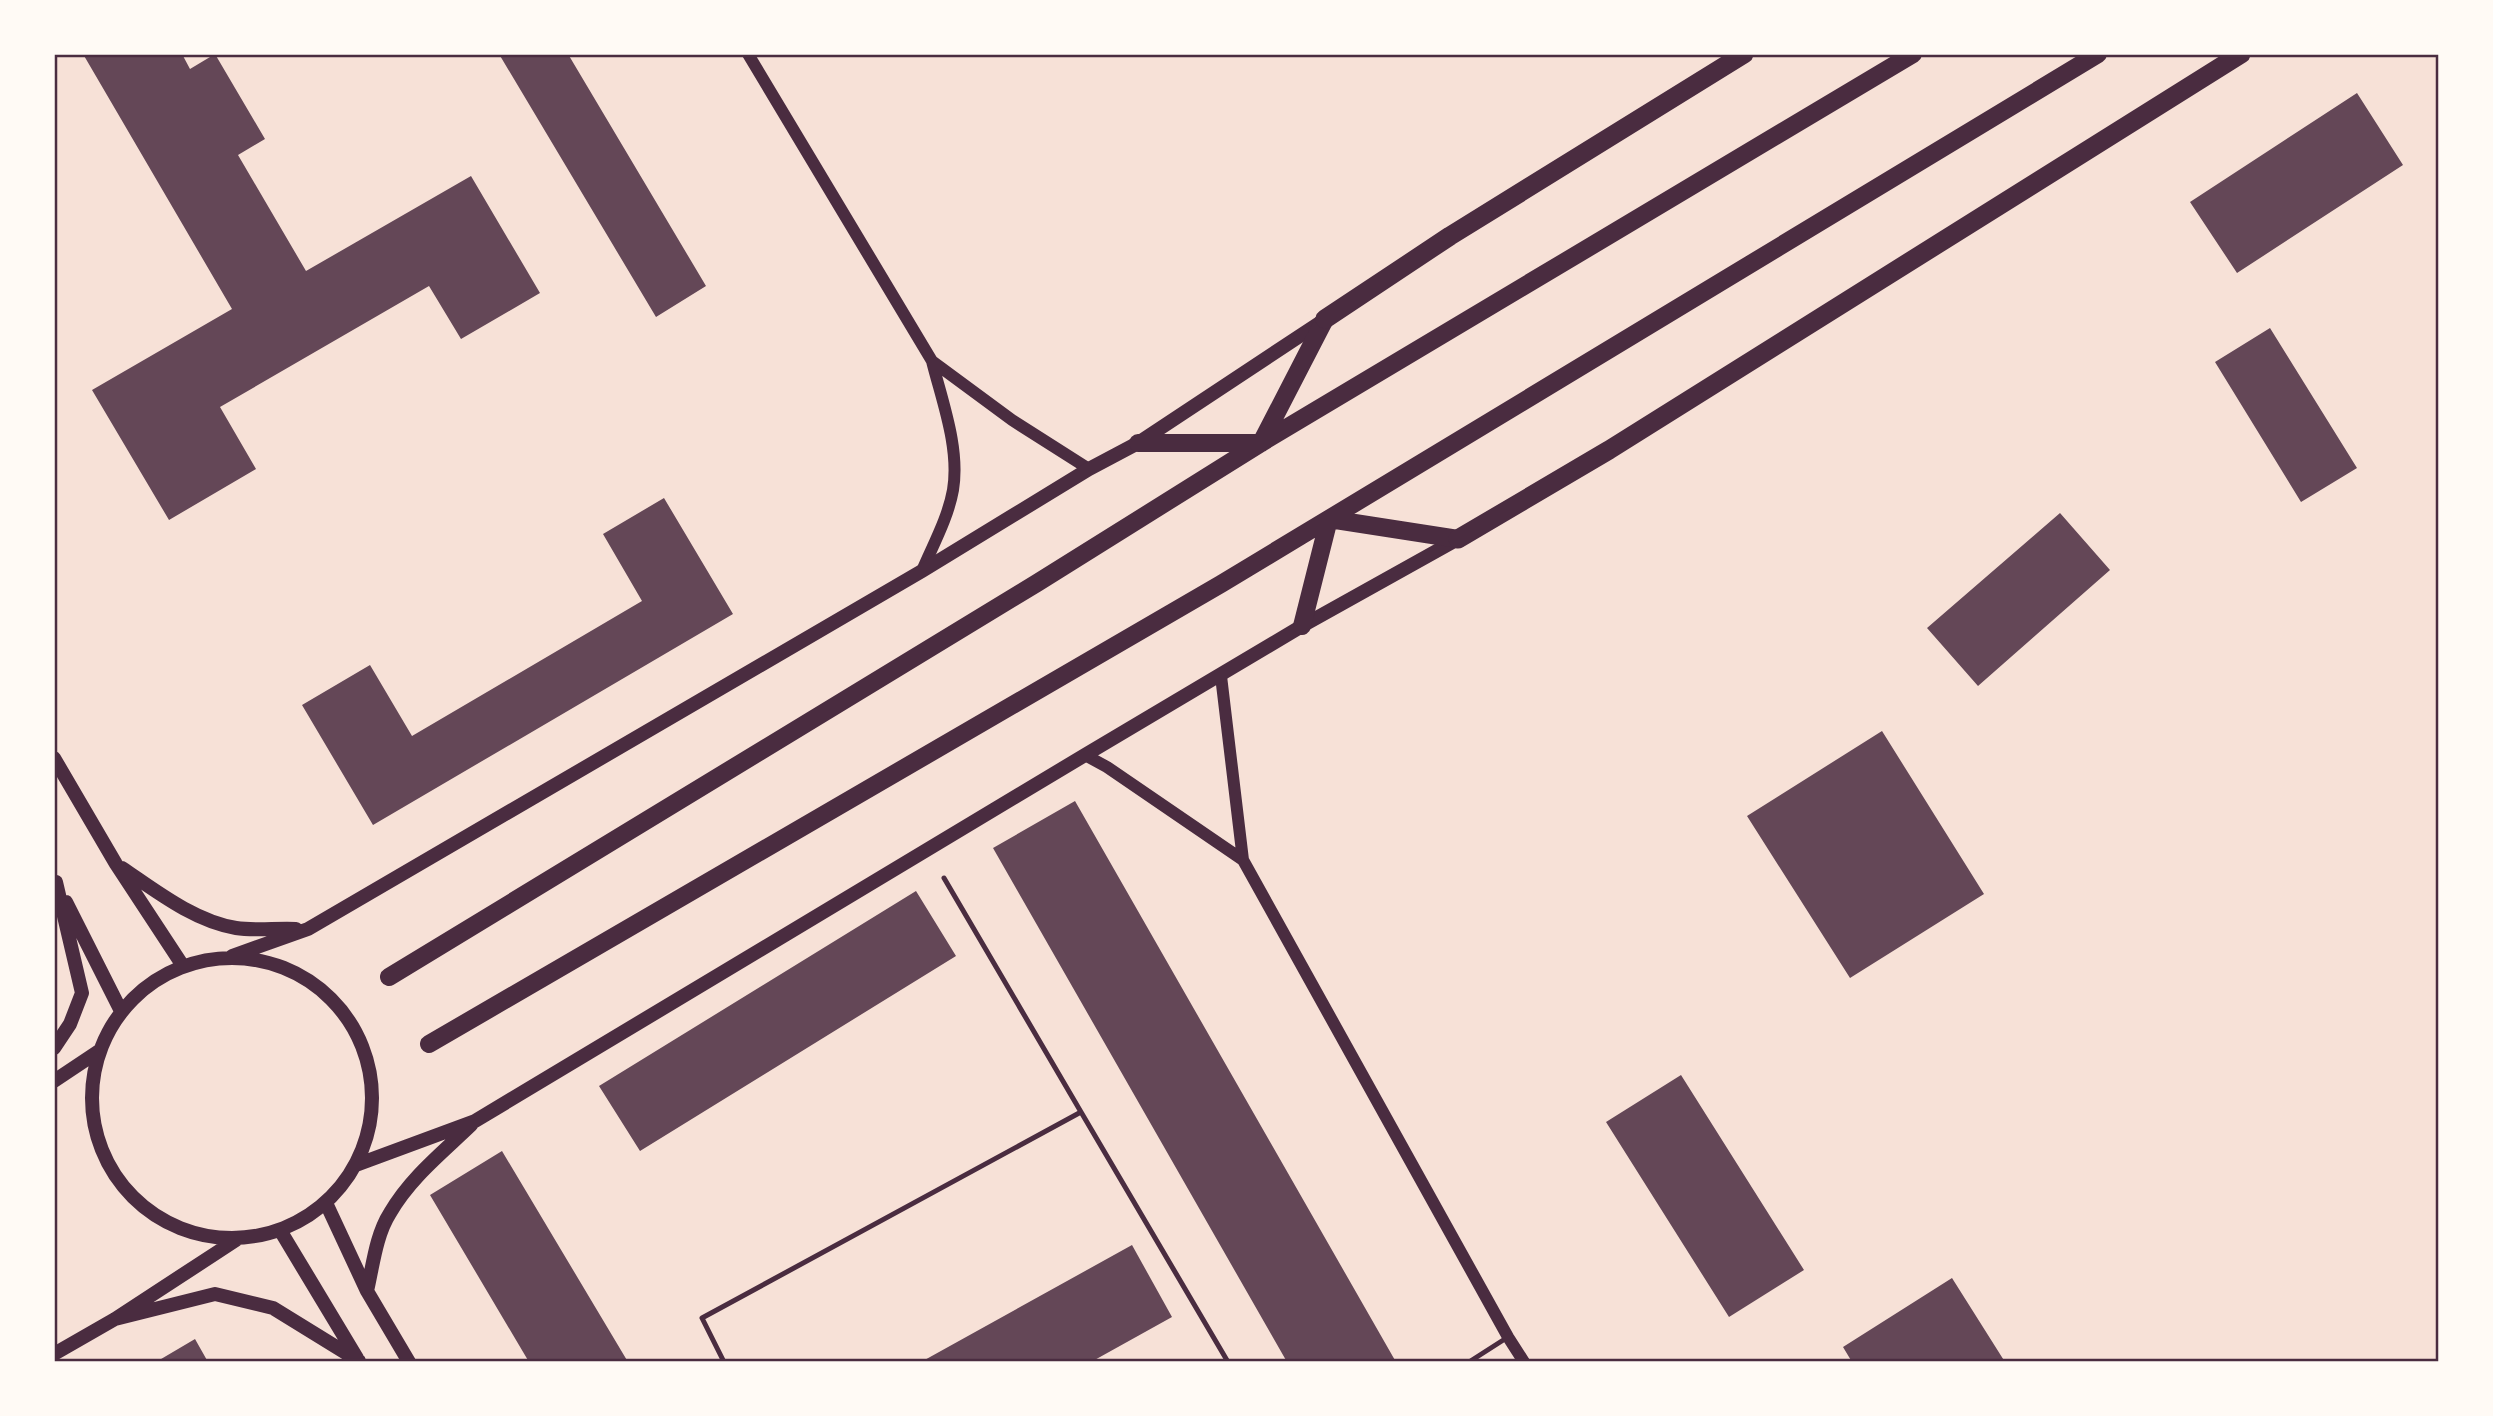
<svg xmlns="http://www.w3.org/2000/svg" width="2493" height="1416" font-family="'Work Sans',sans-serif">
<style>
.building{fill:#644757}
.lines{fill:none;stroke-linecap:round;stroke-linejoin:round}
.service{stroke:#4a2c40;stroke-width:5}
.tertiary{stroke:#4a2c40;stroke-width:12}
.secondary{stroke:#4a2c40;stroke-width:14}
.primary{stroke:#4a2c40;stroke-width:18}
.trunk{stroke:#4a2c40;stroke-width:19}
.neatline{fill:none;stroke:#4a2c40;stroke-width:2.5}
</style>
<rect width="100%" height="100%" fill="#f7e1d7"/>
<path class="building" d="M83,54h99l8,15 25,-15 50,85 -27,16 68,116 165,-95 69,117 -79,46 -32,-53 -209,121 36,62 -87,51 -77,-130 140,-81z
M499,54h69l138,232 -50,31z
M2357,93l46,72 -166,108 -47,-71z
M2270,328l87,140 -56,34 -86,-140z
M664,498l69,116 -360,211 -71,-120 68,-40 42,71 230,-135 -39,-67z
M2060,513l50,57 -132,116 -51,-58z
M1882,731l102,163 -134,84 -103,-162z
M1075,801l321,561h-109l-294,-514z
M916,891l40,65 -316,195 -41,-65z
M1681,1075l123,195 -75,47 -123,-195z
M502,1151l126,211h-99l-99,-167z
M1132,1245l40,72 -81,45h-170z
M1952,1278l53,84h-153l-9,-15z
M195,1339l13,23h-52z"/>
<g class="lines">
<path class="service" d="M944,878l137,234
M724,1362l-22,-44 379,-206 147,250
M1469,1362l39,-25"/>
<path class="tertiary" d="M748,54l184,307 80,59 77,49
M922,571c11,-26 26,-53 31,-81 7,-42 -11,-89 -21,-129
M1221,676l22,184
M1085,755l22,12 136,93 265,477 16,25"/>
<path class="secondary" d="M54,758l62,106 67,102
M122,868c34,23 72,53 114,60 19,3 40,0 60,1
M66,902l55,109
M232,956l76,-27 614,-358 167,-102 49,-26 186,-123
M92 1098a140 140 0 1 1 280 0a140 140 0 1 1-280 0Z
M54,1048l16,-24 12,-31 -26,-111
M54,1081l45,-30
M356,1165l119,-44 610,-366 217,-129 156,-87
M326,1203l41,88 42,71
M280,1230l77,128
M367,1291c6,-26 9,-56 23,-78 20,-35 53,-61 81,-88
M115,1319l100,-25 58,14 86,53
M54,1354l61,-35 121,-79"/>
<path class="primary" d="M1138,443h123l64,-124
M1302,626l27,-107 129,20
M389,977l648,-394 224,-140 652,-389
M429,1044l792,-460 877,-530"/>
<path class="trunk" d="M1325,319l125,-83 294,-182
M1458,539l151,-89 632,-396"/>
</g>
<rect width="2493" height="1416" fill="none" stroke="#fffaf5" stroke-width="112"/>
<rect x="56" y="56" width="2381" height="1304" class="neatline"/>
</svg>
